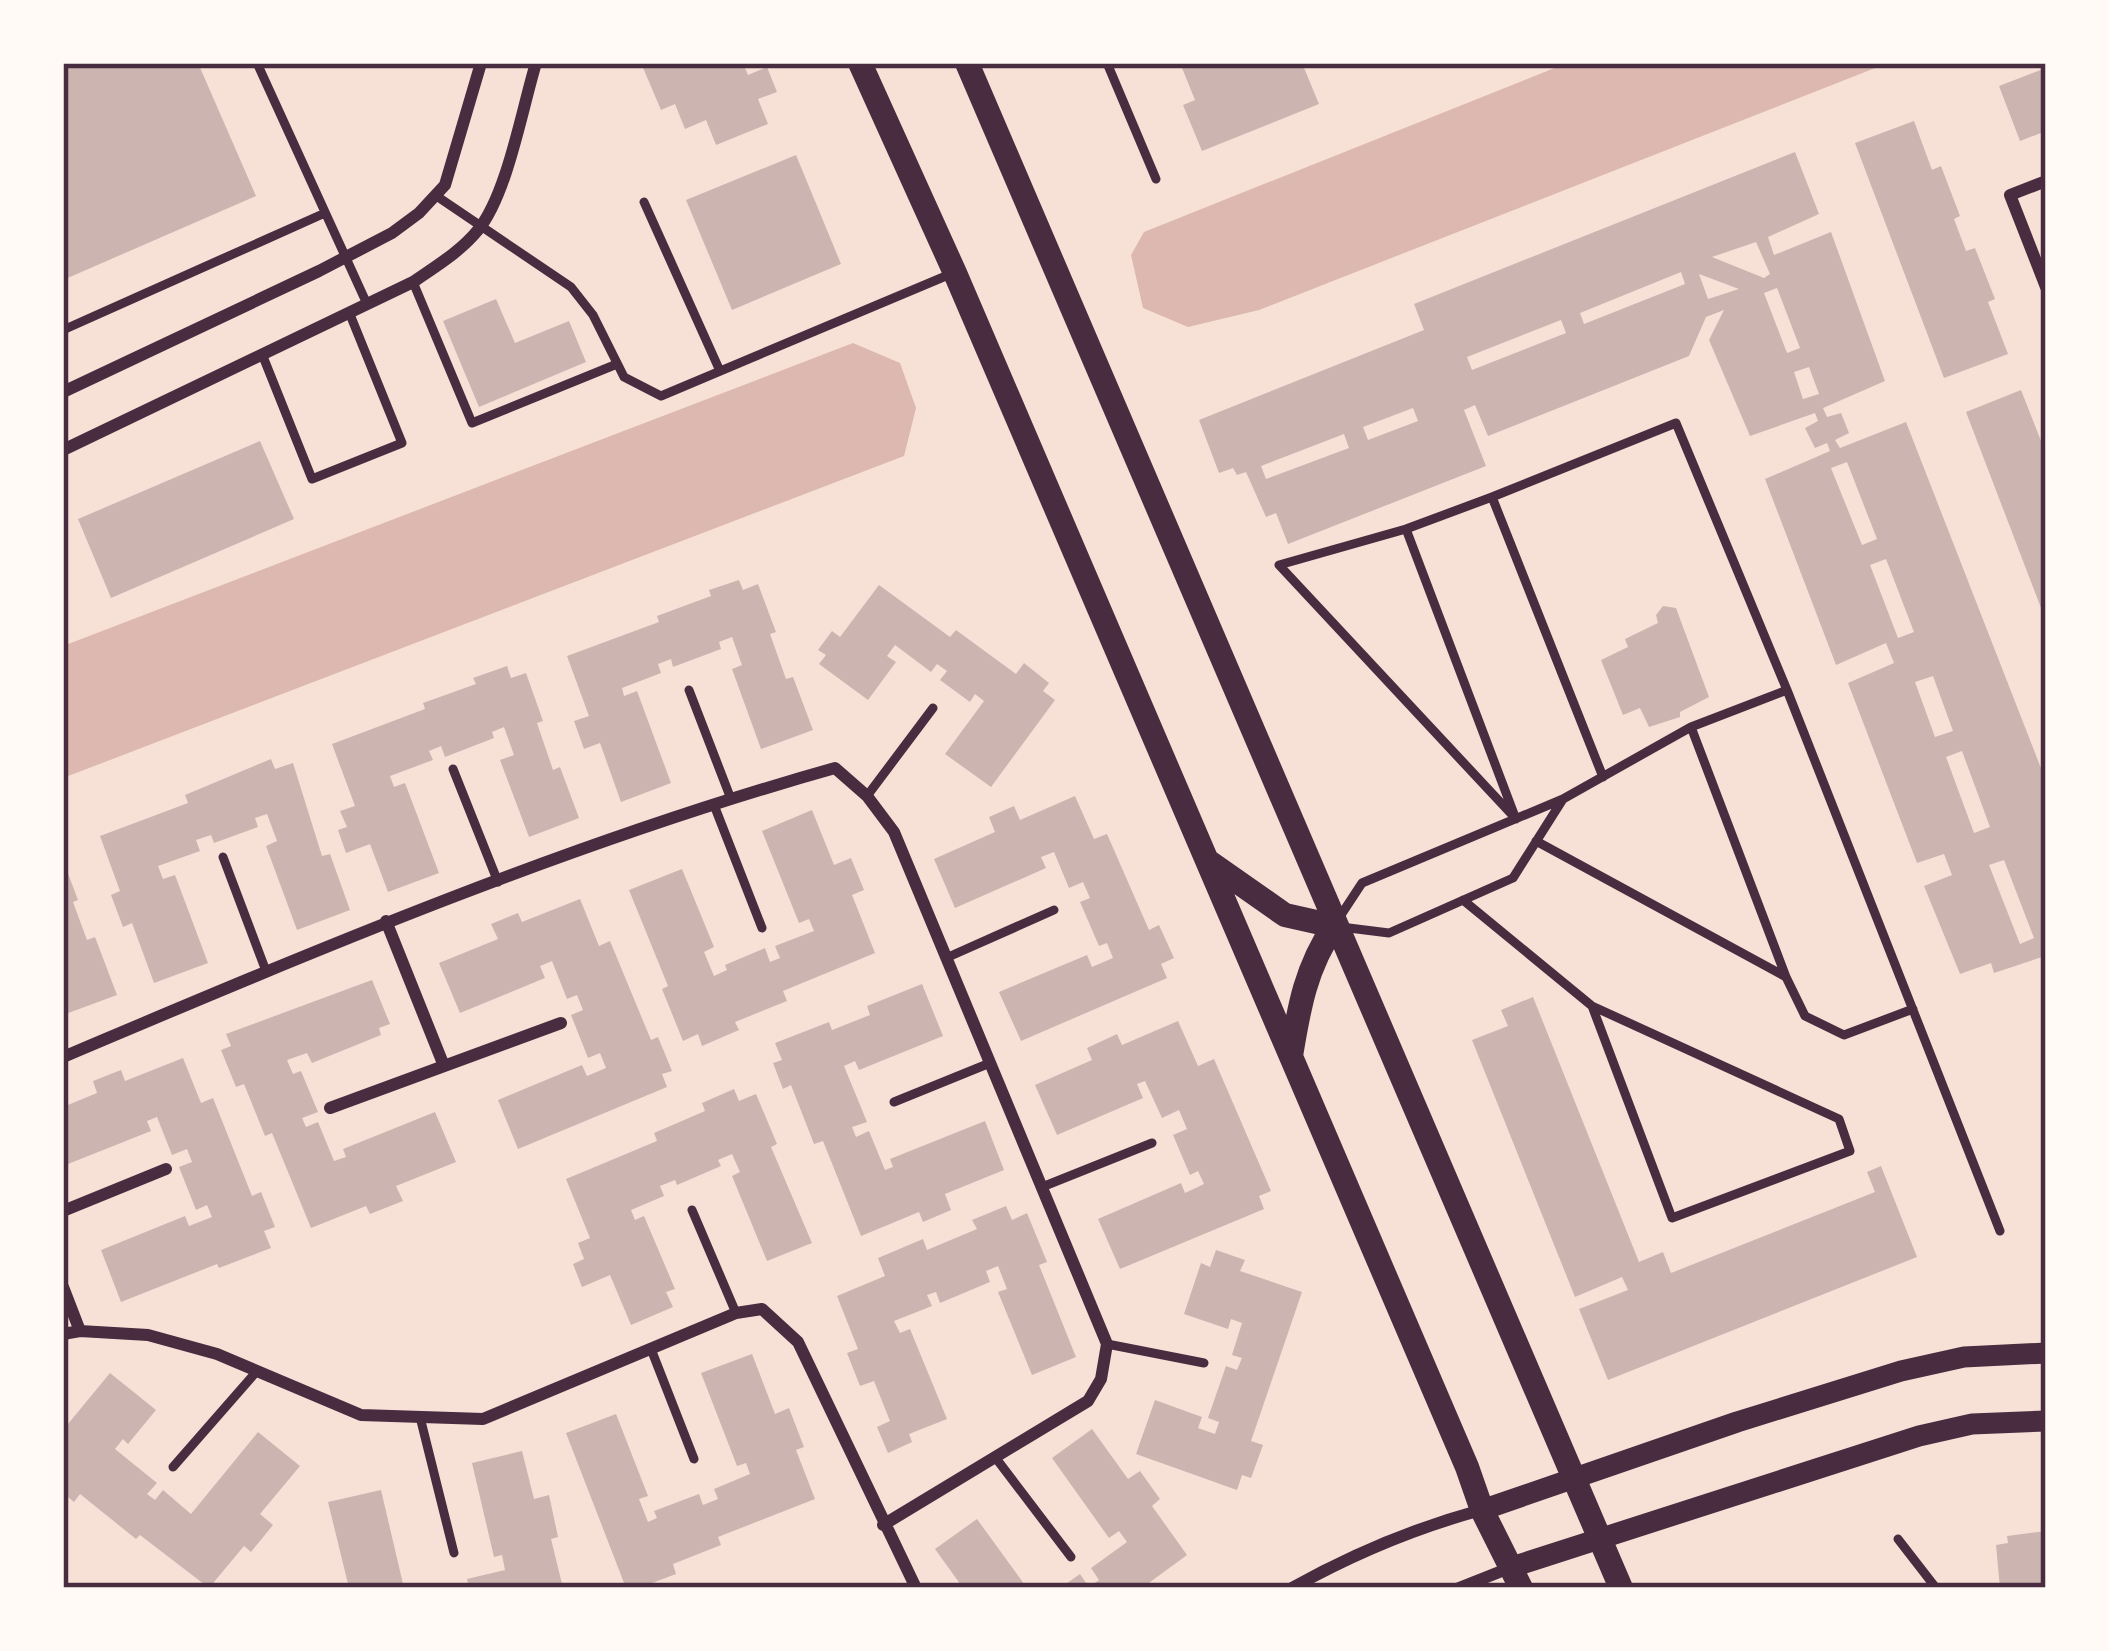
<svg xmlns="http://www.w3.org/2000/svg" width="2109" height="1651" font-family="Helvetica,sans-serif">
<style>
.water{fill:#dcb8b0}
.building{fill:#ccb4b1;fill-rule:evenodd}
.lines{fill:none;stroke-linecap:round;stroke-linejoin:round}
.service{stroke:#4a2c40;stroke-width:9}
.minor{stroke:#4a2c40;stroke-width:12}
.tertiary{stroke:#4a2c40;stroke-width:21}
.secondary{stroke:#4a2c40;stroke-width:24}
.neatline{fill:none;stroke:#4a2c40;stroke-width:4.5}
</style>
<rect width="100%" height="100%" fill="#f7e1d7"/>
<path class="water" d="M1567,63h321l-629,247 -71,17 -45,-19 -12,-53 13,-23z
M853,343l47,20 16,45 -12,48 -841,322v-132z"/>
<path class="building" d="M63,63h135l58,133 -193,84z
M641,63h102l5,12 19,-8 10,25 -19,7 10,25 -52,21 -10,-25 -21,9 -10,-25 -14,6z
M1180,63h122l17,41 -117,47 -19,-46 12,-5z
M2046,68v63l-26,10 -21,-55z
M1914,121l18,49 9,-4 19,50 -6,3 12,32 9,-3 20,51 -7,3 20,52 -64,24 -89,-235z
M1795,152l24,62 -51,23 6,18 57,-23 54,149 -62,27 4,9 14,-4 8,20 -14,7 5,8 66,-26 140,359v186l-4,-10 -48,16 -3,-10 -31,11 -36,-88 28,-11 -8,-21 -27,9 -69,-180 46,-20 -8,-20 -50,22 -71,-186 65,-28 -3,-8 -12,5 -10,-20 13,-7 -3,-8 -65,23 -41,-96 15,-30 -18,7 -17,39 -201,80 -13,-31 -11,5 22,56 -198,78 -12,-31 -10,4 -20,-45 -9,3 -4,-7 -14,5 -20,-53 225,-90 -10,-26zM1756,242l14,32 -6,4 -52,-21zM1681,272l4,12 -101,40 -4,-11zM1699,274l40,15 -31,10zM1777,288l23,60 -13,5 -23,-60zM1561,320l5,13 -94,37 -5,-13zM1809,367l10,27 -16,5 -9,-27zM1413,408l5,13 -50,19 -5,-13zM1344,434l5,14 -83,31 -5,-13zM1847,462l30,77 -15,6 -31,-77zM1886,559l28,73 -16,6 -28,-73zM1933,676l20,55 -18,6 -20,-55zM1962,751l28,76 -16,6 -28,-76zM2004,860l30,78 -14,6 -31,-79z
M796,155l45,109 -109,46 -46,-110z
M496,299l19,44 54,-22 17,41 -107,45 -36,-86z
M2021,390l20,51 5,-2v182l-80,-209z
M260,441l34,78 -183,79 -33,-79z
M739,580l4,10 15,-6 18,48 -6,2 16,45 7,-2 20,53 -52,19 -29,-80 10,-4 -10,-28 -13,5 2,7 -48,18 -2,-8 -13,5 3,9 -39,15 2,8 13,-5 34,92 -50,19 -21,-59 -16,6 -10,-28 15,-5 -22,-60 92,-34 -2,-6 54,-20 -2,-6z
M879,585l71,52 6,-7 60,44 8,-11 25,20 -6,8 12,9 -64,87 -46,-33 39,-53 -9,-7 -5,8 -30,-22 7,-9 -10,-7 -6,8 -36,-27 -8,11 9,6 -28,38 -49,-36 7,-9 -8,-5 14,-19 8,6z
M1663,606l13,2 33,89 -29,15v5l-31,10 -9,-19 -17,7 -22,-55 27,-13 -3,-8 33,-16 -2,-8z
M507,666l4,12 15,-5 17,48 -6,2 16,47 7,-3 19,51 -50,19 -29,-77 14,-5 -10,-28 -12,5 2,6 -49,19 -4,-11 -12,5 4,9 -43,16 4,11 11,-4 34,90 -51,19 -18,-48 -24,9 -8,-23 9,-3 -7,-16 15,-5 -23,-62 93,-35 -2,-6 53,-19 -3,-6z
M271,759l4,10 18,-6 29,93 8,-2 20,56 -53,20 -31,-84 11,-5 -10,-27 -12,4 3,9 -44,16 -3,-8 -15,5 4,11 -42,15 5,13 12,-4 33,88 -54,20 -22,-60 -9,4 -12,-32 9,-4 -20,-55 88,-33 -3,-8z
M1075,796l19,43 13,-5 42,96 10,-5 15,33 -13,6 6,14 -146,63 -22,-49 88,-37 5,12 21,-9 -6,-15 -8,3 -19,-44 10,-4 -7,-16 -14,6 -15,-36 -13,5 5,11 -91,40 -21,-49 61,-27 -6,-15 25,-11 6,14z
M812,810l22,55 17,-7 13,32 -12,5 23,58 -92,38 4,10 -52,21 4,8 -37,16 -4,-12 -15,7 -21,-52 6,-3 -39,-96 53,-21 32,78 -10,5 10,24 13,-6 -2,-5 40,-17 5,14 10,-4 -5,-12 39,-15 -5,-12 -10,4 -37,-92z
M63,860l15,40 -5,2 14,38 8,-3 22,58 -54,20z
M580,899l19,47 11,-5 41,99 7,-3 14,34 -10,3 5,13 -149,62 -20,-49 84,-35 5,11 19,-8 -6,-15 -12,5 -17,-43 12,-5 -6,-15 -10,4 -15,-38 -12,5 5,12 -85,35 -21,-50 59,-24 -7,-15 27,-11 4,9z
M372,980l18,44 -11,4 2,7 -69,28 -5,-10 -20,7 6,14 8,-3 17,41 -16,6 4,9 12,-5 16,39 12,-4 -3,-8 92,-37 21,50 -60,24 7,15 -33,13 -4,-8 -55,22 -39,-95 -7,3 -21,-52 -8,3 -15,-37 10,-4 -5,-12z
M922,984l21,52 -84,34 -4,-9 -11,5 23,56 -15,5 4,10 13,-6 16,39 8,-3 -3,-8 95,-38 19,49 -59,24 6,16 -28,12 -4,-10 -58,24 -38,-95 -9,3 -23,-59 -8,4 -10,-26 9,-3 -7,-17 54,-21 3,8 38,-15 -3,-9z
M1533,997l106,265 24,-10 8,21 204,-81 -8,-20 14,-6 36,91 -309,123 -29,-71 49,-19 -6,-13 -47,20 -103,-257 36,-14 -7,-16z
M1178,1021l20,45 16,-7 57,132 -12,5 5,13 -144,60 -22,-50 83,-36 4,10 19,-9 -6,-13 -8,4 -17,-40 14,-6 -8,-19 -17,8 -17,-37 -8,3 6,14 -86,37 -22,-50 57,-25 -5,-12 30,-14 5,11z
M183,1058l18,45 12,-5 39,98 9,-4 14,35 -11,4 7,17 -52,20 -2,-4 -96,38 -20,-52 84,-34 4,10 23,-9 -5,-12 -11,5 -17,-43 13,-5 -5,-13 -15,6 -15,-38 -10,4 4,10 -88,35v-59l34,-14 -4,-12 28,-11 4,11z
M734,1089l5,12 17,-7 21,50 -6,3 41,96 -45,18 -35,-85 8,-4 -8,-18 -14,6 3,6 -44,19 -2,-5 -15,6 4,10 -33,14 4,10 9,-4 31,73 -9,3 7,15 -42,18 -21,-50 -28,12 -9,-23 11,-5 -6,-16 12,-5 -24,-59 91,-38 -3,-8 51,-22 -3,-8z
M1006,1206l6,14 15,-7 20,49 -8,3 37,92 -44,18 -34,-83 9,-3 -9,-23 -12,5 4,11 -50,21 -4,-11 -9,3 5,11 -38,15 6,12 10,-4 37,90 -38,15 3,8 -24,11 -11,-26 13,-6 -16,-40 -14,5 -13,-33 11,-4 -21,-53 48,-20 -7,-18 45,-19 4,11 50,-21 -5,-9z
M1216,1250l29,10 -5,11 62,21 -51,149 12,4 -12,33 -9,-3 -5,15 -101,-36 19,-54 47,17 -4,11 17,6 4,-12 -11,-4 18,-52 11,4 5,-12 -10,-3 10,-32 -11,-4 -3,10 -44,-15 17,-51 9,4z
M752,1354l23,60 14,-6 15,39 -8,3 19,49 -97,38 3,8 -48,19 3,10 -37,14h-13l-60,-155 50,-19 32,82 -9,3 9,23 9,-4 -3,-7 45,-17 4,11 15,-6 -4,-10 36,-15 -4,-11 -9,3 -36,-93z
M110,1373l46,37 -28,34 -5,-5 -8,10 42,34 -10,11 8,6 8,-10 28,24 67,-82 42,34 -40,48 13,11 -22,27 -7,-6 -35,42 -69,-53 -4,4 -56,-45 -6,8 -11,-9v-63z
M1092,1429l36,50 12,-8 20,28 -8,7 35,49 -45,33h-82l20,-14 9,13 10,-7 -8,-12 36,-26 -8,-11 -10,7 -57,-80z
M522,1451l12,48 15,-4 9,42 -7,2 12,49h-94l-2,-9 38,-9 -3,-15 -8,2 -22,-94z
M381,1490l23,98h-55l-21,-86z
M977,1519l50,69h-64l-28,-39z
M2046,1531v57h-46l-4,-43 12,-2 -1,-7z"/>
<g class="lines">
<path class="service" d="M257,63l110,241
M1107,63l49,116
M438,197l133,90 22,28 31,62 37,19 292,-123
M644,202l76,169
M413,282l59,141 145,-59
M63,330l262,-117
M262,354l50,125 90,-36 -53,-131
M1492,497l-86,32 108,285
M1406,529l-127,36 237,254
M689,690l42,109
M1691,727l95,250 19,39 39,19 69,-26
M453,769l45,113
M1603,777l-111,-280 184,-74 111,267
M867,796l66,-88
M714,805l48,123
M1536,841l250,136
M223,857l43,114
M1463,900l129,106 247,113 11,32 -178,67 -80,-212
M1339,918l23,-35 201,-84 128,-72 96,-37 213,541
M1341,927l48,6 124,-55 50,-79
M946,958l108,-48
M894,1102l96,-39
M1042,1187l110,-44
M692,1210l44,103
M1107,1344l97,19
M651,1349l43,110
M420,1417l34,136
M995,1457l76,100
M173,1467l84,-96
M1898,1539l38,49"/>
<path class="minor" d="M2046,181l-36,14 36,92
M63,392l256,-121 73,-38 27,-20 26,-28 36,-122
M63,450l350,-168c23,-16 47,-30 65,-52 29,-35 44,-121 58,-167
M386,921l58,145
M63,1057c253,-107 508,-215 772,-289l32,28 27,36 213,512 -6,35 -13,22 -205,124
M330,1108l231,-85
M63,1211l103,-42
M63,1287l17,44
M63,1334l17,-3 68,4 69,19 144,61 122,4 253,-106 26,-4 36,33 118,246
M1292,1588c59,-33 123,-60 189,-78
M1459,1588l53,-21"/>
<path class="tertiary" d="M1482,1510l255,-88 164,-51 63,-14 82,-4
M1512,1567l407,-131 53,-12 74,-3"/>
<path class="secondary" d="M860,63l95,210 512,1194 15,43 39,78
M967,63l654,1525
M1208,861l77,54 49,11c-28,41 -35,81 -43,130"/>
</g>
<rect width="2109" height="1651" fill="none" stroke="#fffaf5" stroke-width="132"/>
<rect x="66" y="66" width="1977" height="1519" class="neatline"/>
</svg>
